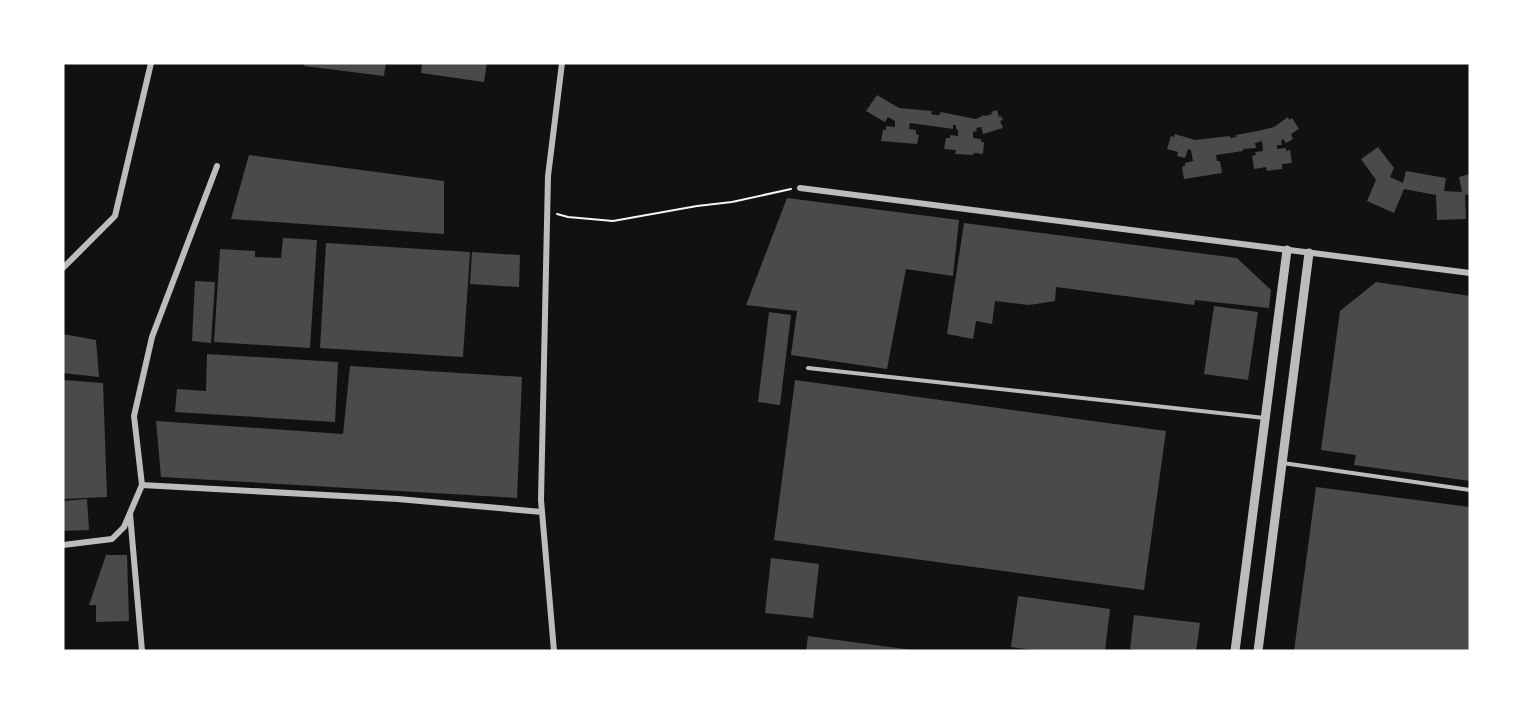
<svg xmlns="http://www.w3.org/2000/svg" width="1533" height="714" font-family="Arial,sans-serif">
<style>
.building{fill:#4a4a4a}
.lines{fill:none;stroke-linecap:round;stroke-linejoin:round}
.path{stroke:#f5f5f5;stroke-width:2}
.service{stroke:#bcbcbc;stroke-width:4}
.minor{stroke:#bcbcbc;stroke-width:6}
.tertiary{stroke:#bcbcbc;stroke-width:9}
</style>
<rect width="100%" height="100%" fill="#111"/>
<path class="building" d="M305,63h81l-2,13 -80,-10z
M422,63h65l-3,19 -63,-9z
M877,95l22,13 33,3 -1,3 5,1h4v-3l36,7 8,-4 1,1 7,-2 -1,-2 6,-2 2,7 2,-1 2,4 -3,1 3,7 -20,6 -2,-7 -5,1 1,3 -4,1v6l8,1v3h3l-1,12 -9,-1 -1,2 -18,-1 1,-4 -12,-1 2,-11h4v-3l8,1v-6l-2,-1v-4h-3v4l-43,-6 -1,6 7,1v4l3,1 -2,9 -36,-3 2,-11h3v-4l9,1v-6l-7,-4 -3,5 -19,-11z
M1288,117l1,3 3,-2 7,11 -8,5 2,5 -7,4 -3,-4 -2,2 1,4h-5v4l9,-1v3l4,-1 2,13 -10,1v5l-15,2 -1,-4 -12,2 -2,-13 4,-1 -1,-3 8,-1 -1,-10 -7,2 1,5 -13,1v2l-27,4 1,6h3l2,12 -38,6 -2,-12 3,-1v-3l8,-2 -2,-11 -3,-1 -3,9 -8,-2 1,-4 -11,-3 4,-13 3,1 1,-3 20,6 35,-4v2l6,-1v-2l22,-4 16,-4z
M1378,147l16,21 -4,9 13,6 3,-12 40,7 -2,13 18,1 -3,-15 11,-3v20l-5,1 1,24 -29,1 -1,-25 -32,-6 -10,24 -27,-12 9,-21 -15,-21z
M249,155l195,26v53l-213,-15z
M787,198l172,22 -6,56 -47,-7 -19,100 -96,-14 6,-44 -51,-6z
M964,223l273,35 34,32 -2,18 -74,-8 -1,5 -138,-18 -1,14 -26,4 -34,-4 -3,23 -16,-3 -3,18 -26,-5z
M283,238l34,2 -7,108 -96,-6 6,-93 35,2v6l26,1z
M326,243l144,9 -7,105 -143,-9z
M472,252l48,3 -1,32 -49,-3z
M195,281l20,1 -4,61 -19,-2z
M1376,282l94,14v185l-116,-16 2,-10 -35,-5 19,-139z
M1214,306l44,6 -10,68 -44,-6z
M769,312l22,3 -11,90 -22,-3z
M63,334l33,6 3,37 -36,-4z
M207,354l131,8 -3,60 -160,-10 2,-23 29,2z
M350,366l172,11 -5,121 -356,-21 -5,-56 187,13z
M63,380l40,3 4,114 -44,2z
M795,380l371,51 -22,159 -370,-50z
M1316,487l154,20v144h-176z
M87,499l2,31 -26,1v-30z
M106,555h21l2,66 -33,1v-17h-7z
M771,558l48,6 -6,54 -48,-5z
M1018,596l92,13 -5,42h-63l-31,-4z
M1134,615l66,8 -4,28h-53l-13,-2z
M808,636l104,14v1h-106z"/>
<g class="lines">
<path class="path" d="M557,214l11,3 45,4 84,-15 35,-4 59,-13"/>
<path class="service" d="M808,368l457,50
M1283,463l187,27"/>
<path class="minor" d="M800,188l670,85
M63,268l52,-52 36,-153
M142,485l256,14 144,13
M130,514l12,137
M63,545l49,-6 12,-12 18,-42 -8,-69 18,-79 65,-171
M554,651l-13,-151 7,-324 14,-113"/>
<path class="tertiary" d="M1235,651l52,-401
M1258,651l51,-398"/>
</g>
<rect width="1533" height="714" fill="none" stroke="#ffffff" stroke-width="129"/>
</svg>
